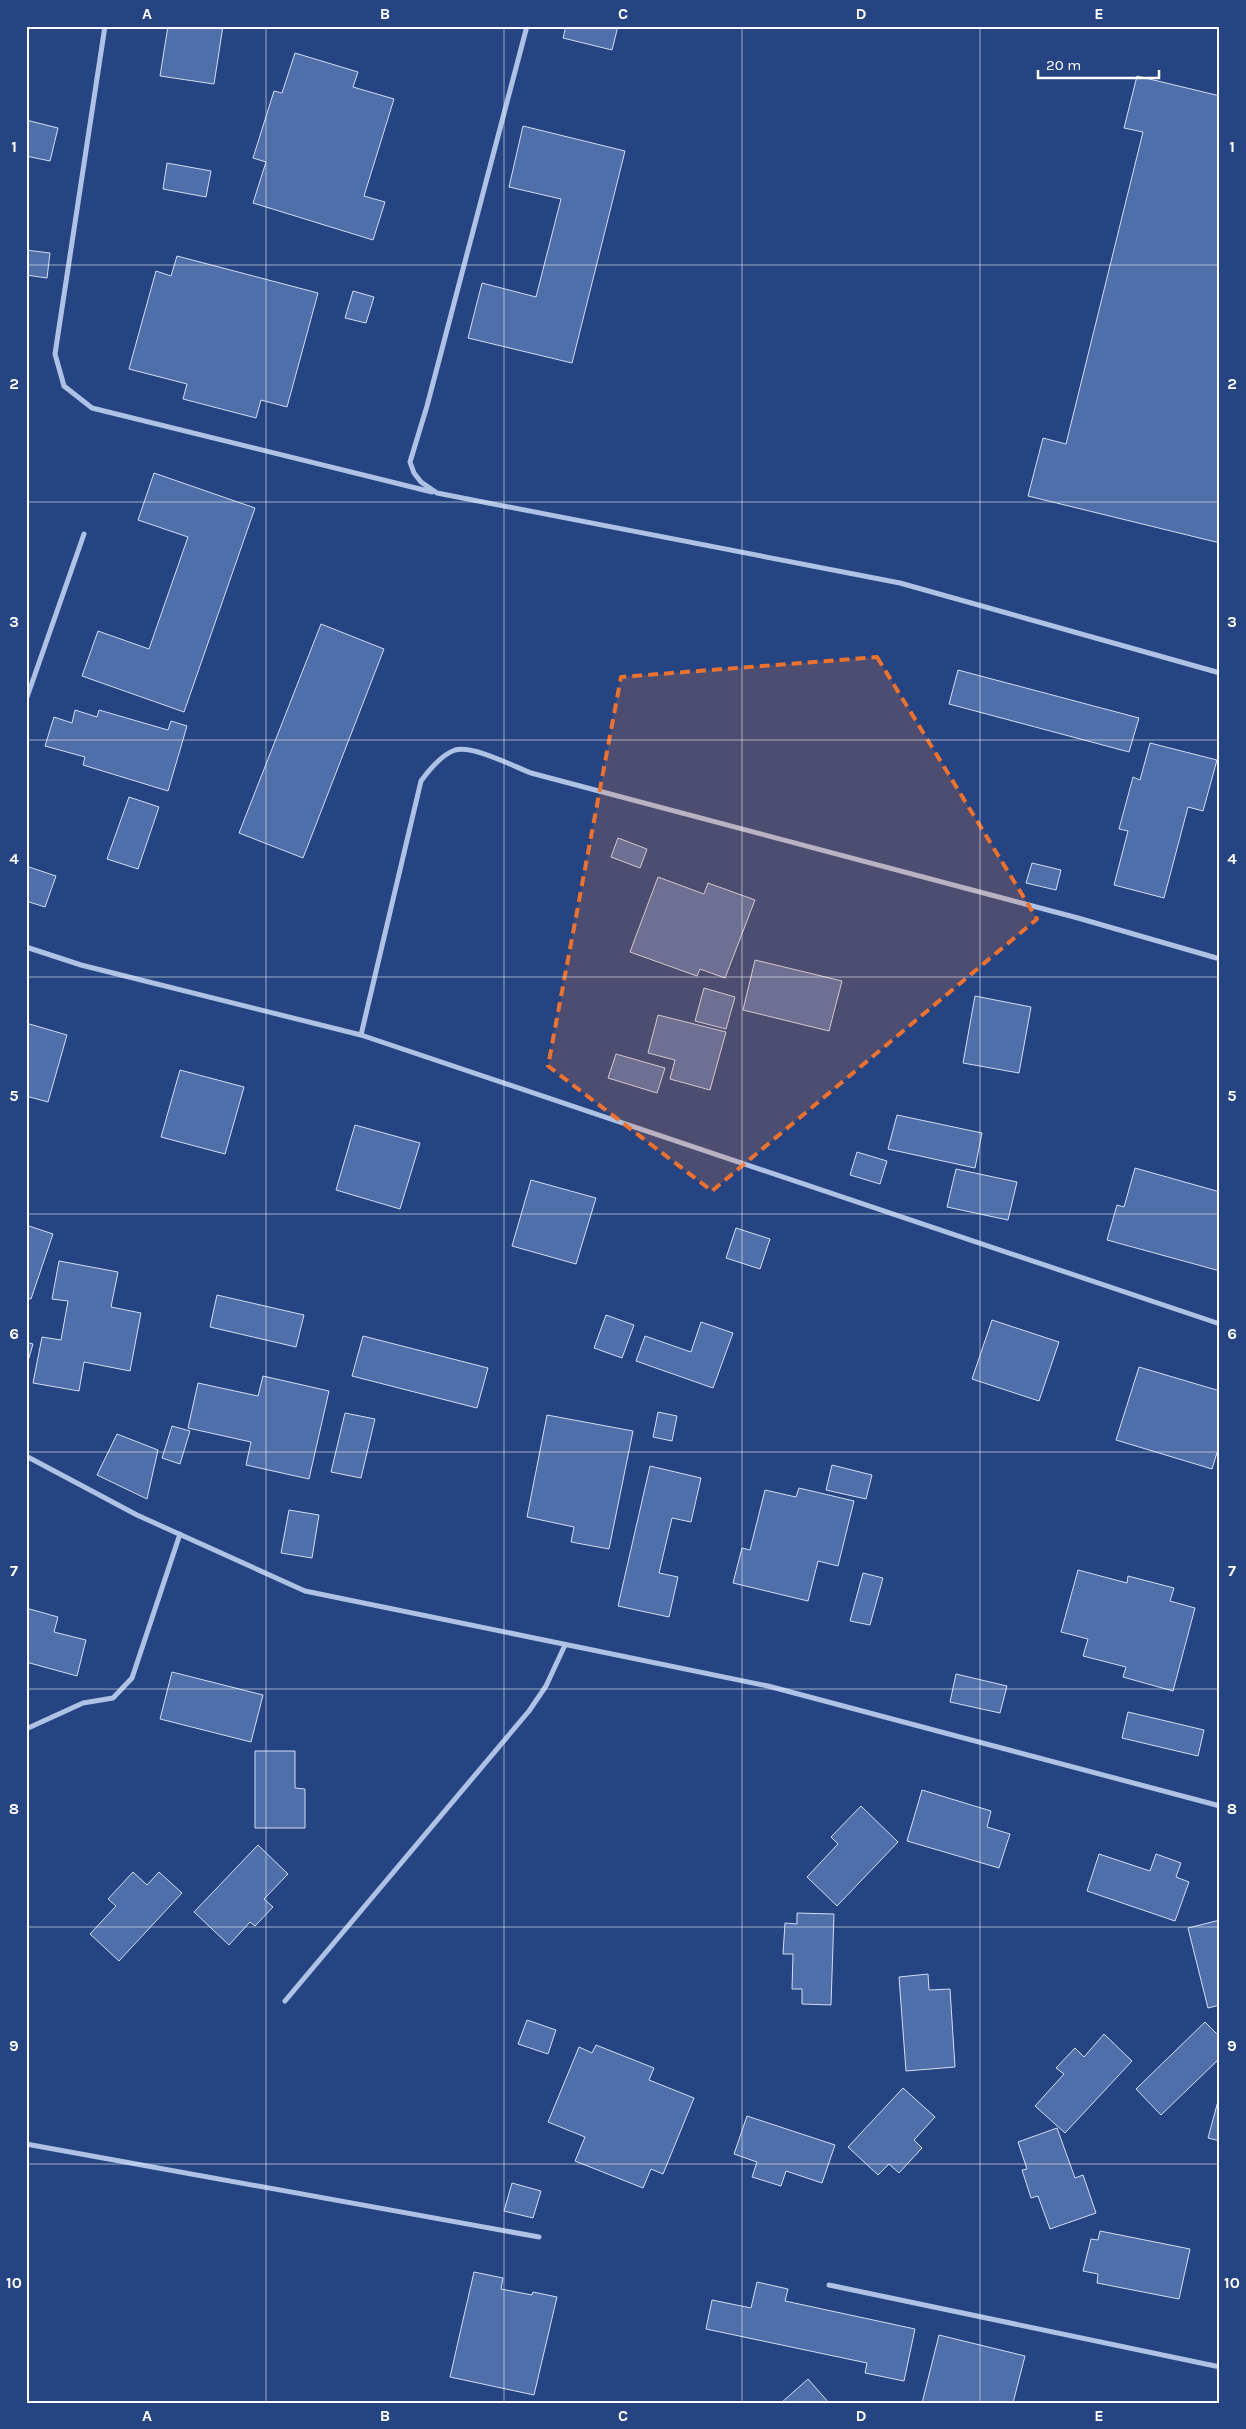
<svg xmlns="http://www.w3.org/2000/svg" width="1246" height="2429" font-family="Karla,sans-serif">
<style>
.building{fill:#4f6eaa;stroke:#d2def5}
.lines{fill:none;stroke-linecap:round;stroke-linejoin:round}
.street{stroke:#aec2e6;stroke-width:5}
.marked{fill:#eb7230;fill-opacity:0.2;stroke:#eb7230;stroke-width:4;stroke-dasharray:10 6;stroke-linejoin:round}
.grid{fill:none;stroke:#fff;stroke-width:1;stroke-opacity:0.55}
.neatline{fill:none;stroke:#fff;stroke-width:2}
.grid-label{font-size:16px;text-anchor:middle;font-weight:bold;fill:#fff}
</style>
<rect width="100%" height="100%" fill="#264482"/>
<path class="building" d="M168,26h55l-9,58 -54,-8z
M566,26h52l-6,24 -49,-12z
M295,53l63,19 -5,15 41,12 -30,97 21,6 -12,38 -120,-37 13,-41 -13,-4 21,-67 8,2z
M1137,76l83,20v447l-192,-47 15,-58 23,6 77,-312 -19,-4z
M26,120l32,8 -8,33 -24,-5z
M523,126l102,25 -53,212 -104,-25 14,-55 54,14 25,-98 -52,-12z
M167,163l44,8 -5,26 -43,-8z
M26,250l24,3 -3,25 -21,-3z
M177,256l141,37 -31,114 -26,-7 -5,18 -73,-19 4,-15 -58,-15 27,-98 15,5z
M353,291l21,6 -8,26 -21,-5z
M154,473l101,35 -71,204 -102,-36 16,-45 51,18 39,-112 -50,-17z
M321,624l63,25 -81,209 -64,-25z
M958,670l181,48 -10,34 -180,-48z
M75,710l22,7 2,-7 69,20 3,-9 16,5 -19,65 -85,-26 2,-8 -40,-11 9,-29 18,6z
M1150,743l67,17 -14,51 -15,-4 -24,91 -50,-13 14,-54 -9,-2 14,-52 7,3z
M129,797l30,10 -21,62 -31,-10z
M618,838l29,11 -7,19 -29,-11z
M1032,863l29,7 -5,20 -30,-7z
M26,866l30,10 -11,31 -19,-6z
M658,877l46,17 4,-11 47,17 -30,78 -25,-9 -3,7 -67,-24z
M755,960l87,21 -13,50 -86,-21z
M704,988l31,9 -9,32 -31,-8z
M975,996l56,11 -12,66 -56,-10z
M658,1015l68,17 -16,58 -40,-11 5,-19 -27,-7z
M26,1023l41,12 -19,67 -22,-6z
M616,1054l49,14 -8,25 -49,-15z
M180,1070l64,17 -19,67 -64,-17z
M897,1115l85,18 -7,35 -87,-19z
M355,1125l65,18 -20,66 -64,-19z
M857,1152l30,9 -7,23 -30,-9z
M1135,1168l85,24v79l-113,-31 10,-35 7,2z
M956,1169l61,13 -9,38 -61,-13z
M531,1180l65,18 -20,66 -64,-18z
M26,1225l27,9 -22,65 -5,-1z
M736,1228l34,11 -10,30 -34,-11z
M59,1261l59,11 -7,35 30,6 -11,58 -46,-9 -5,29 -46,-8 9,-46 19,3 7,-39 -16,-2z
M217,1295l87,20 -8,32 -86,-20z
M606,1315l28,10 -12,33 -28,-10z
M992,1320l67,22 -20,59 -67,-22z
M701,1322l32,11 -20,55 -77,-27 9,-25 46,16z
M363,1336l125,32 -11,40 -125,-32z
M26,1342l7,2 -7,24z
M1139,1367l81,24v52l-8,26 -96,-29z
M263,1376l66,15 -20,88 -63,-14 5,-23 -63,-14 10,-45 60,13z
M658,1412l19,4 -5,25 -19,-4z
M345,1413l30,6 -14,59 -30,-6z
M547,1415l86,16 -24,118 -38,-7 3,-15 -47,-10z
M172,1426l18,5 -10,33 -18,-6z
M117,1434l41,16 -11,49 -50,-24z
M832,1465l40,10 -6,24 -40,-9z
M650,1466l51,12 -10,44 -19,-4 -13,55 19,4 -9,40 -51,-11z
M799,1488l55,13 -16,65 -20,-5 -10,40 -75,-18 9,-35 8,2 15,-60 31,7z
M289,1510l30,5 -7,43 -31,-5z
M1078,1570l49,13 1,-7 46,12 -4,13 25,7 -22,83 -50,-14 3,-10 -43,-11 5,-17 -27,-7z
M863,1573l20,5 -13,47 -20,-4z
M26,1608l32,9 -4,15 32,8 -9,36 -51,-14z
M172,1672l91,23 -12,47 -91,-23z
M956,1674l51,12 -7,27 -50,-11z
M1128,1712l76,18 -6,26 -76,-18z
M255,1751h40v37l10,1v39h-50z
M922,1790l69,21 -4,16 23,7 -11,34 -92,-27z
M861,1806l37,36 -61,64 -30,-29 31,-33 -7,-7z
M258,1845l30,29 -24,25 9,8 -18,19 -5,-4 -21,23 -35,-33z
M1099,1854l51,17 6,-17 25,9 -5,14 13,5 -14,39 -88,-30z
M133,1872l14,13 12,-13 23,21 -63,68 -29,-27 26,-28 -8,-7z
M797,1913l37,1 -3,91 -29,-1v-15h-10l1,-35h-10l2,-31 12,1z
M1220,1920v85l-12,3 -20,-80z
M928,1974l1,16 21,-1 5,78 -49,4 -7,-94z
M527,2020l29,10 -8,24 -30,-10z
M1205,2022l15,15v21l-59,57 -25,-26z
M1104,2034l28,27 -67,72 -30,-27 29,-32 -8,-6 19,-20 9,9z
M596,2045l58,23 -5,12 45,18 -31,76 -12,-5 -8,19 -68,-27 10,-24 -37,-15 31,-75 13,6z
M903,2088l32,29 -21,23 8,8 -23,25 -10,-9 -11,11 -30,-28z
M1218,2101h2v40l-12,-3z
M747,2116l88,29 -13,38 -36,-12 -5,15 -29,-9 5,-15 -23,-8z
M1057,2128l18,50 8,-3 13,38 -46,16 -12,-33 -7,2 -9,-28 5,-1 -9,-27z
M512,2183l29,8 -8,27 -29,-7z
M1100,2231l90,18 -11,50 -82,-16 1,-9 -15,-3 8,-32 7,1z
M474,2272l29,6 -2,11 31,6 1,-3 24,5 -23,98 -84,-18z
M757,2282l31,7 -3,12 130,28 -11,52 -39,-8 2,-10 -161,-34 6,-29 39,8z
M939,2335l86,21 -12,47h-91z
M808,2379l21,24h-48z"/>
<g class="lines">
<path class="street" d="M105,26l-50,328 9,32 28,22 340,84
M527,26l-100,380 -17,56 4,11 7,9 16,11 463,90 320,90
M26,700l58,-166
M26,947l55,18 280,70 859,289
M361,1035l60,-254c8,-11 20,-26 34,-31 18,-5 58,16 76,23l547,145 142,41
M26,1456l111,59 168,76 463,95 452,120
M26,1729l57,-26 30,-5 19,-20 48,-144
M285,2001l244,-290 17,-25 19,-41
M26,2144l513,93
M829,2285l391,82"/>
</g>
<path class="marked" d="M877,657l160,262 -325,272 -164,-125 73,-389z"/>
<path class="grid" d="M266,26v2377M504,26v2377M742,26v2377M980,26v2377M26,265h1194M26,502h1194M26,740h1194M26,977h1194M26,1214h1194M26,1452h1194M26,1689h1194M26,1927h1194M26,2164h1194"/>
<rect width="1246" height="2429" fill="none" stroke="#264482" stroke-width="55"/>
<path d="M1038 70v8h121v-8" fill="none" stroke="#ffffff" stroke-width="2.5"/>
<text x="1046" y="70" font-size="15" fill="#ffffff" stroke="#264482" stroke-width="4" paint-order="stroke">20 m</text>
<rect x="28" y="28" width="1190" height="2374" class="neatline"/>
<g class="grid-label">
<text x="147" y="19">A</text>
<text x="385" y="19">B</text>
<text x="623" y="19">C</text>
<text x="861" y="19">D</text>
<text x="1099" y="19">E</text>
<text x="14" y="152">1</text>
<text x="1232" y="152">1</text>
<text x="14" y="389">2</text>
<text x="1232" y="389">2</text>
<text x="14" y="627">3</text>
<text x="1232" y="627">3</text>
<text x="14" y="864">4</text>
<text x="1232" y="864">4</text>
<text x="14" y="1101">5</text>
<text x="1232" y="1101">5</text>
<text x="14" y="1339">6</text>
<text x="1232" y="1339">6</text>
<text x="14" y="1576">7</text>
<text x="1232" y="1576">7</text>
<text x="14" y="1814">8</text>
<text x="1232" y="1814">8</text>
<text x="14" y="2051">9</text>
<text x="1232" y="2051">9</text>
<text x="14" y="2288">10</text>
<text x="1232" y="2288">10</text>
<text x="147" y="2421">A</text>
<text x="385" y="2421">B</text>
<text x="623" y="2421">C</text>
<text x="861" y="2421">D</text>
<text x="1099" y="2421">E</text>
</g>
</svg>
